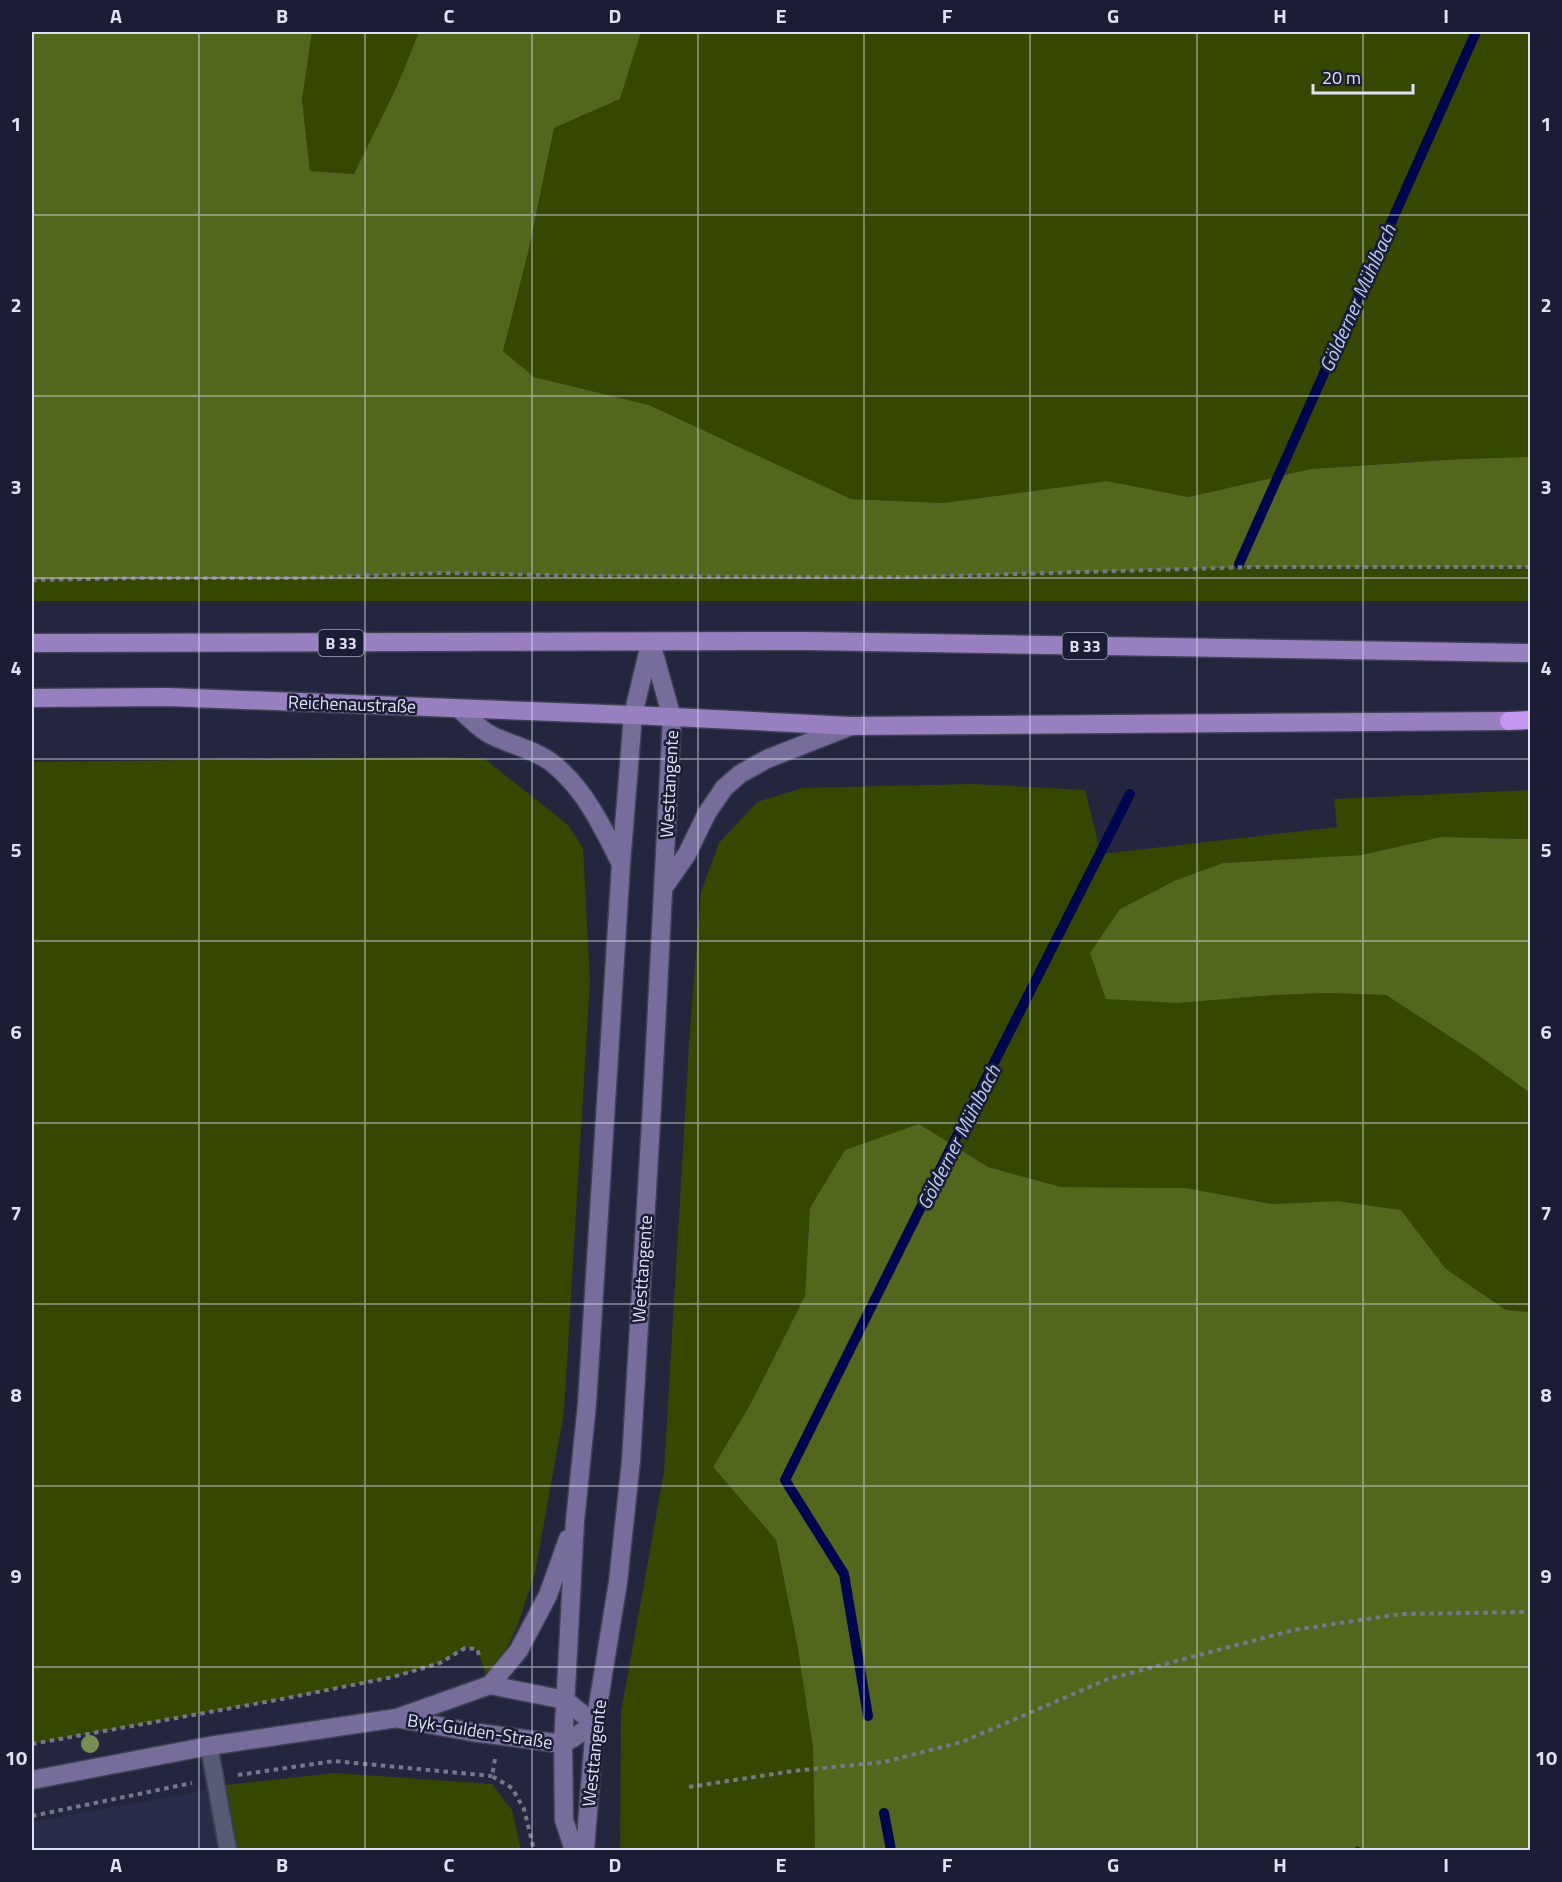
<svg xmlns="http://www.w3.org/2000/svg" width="1562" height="1882" font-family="'Titillium Web',sans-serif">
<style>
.built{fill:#2a2d4a}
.green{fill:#364800}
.forest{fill:#52671c}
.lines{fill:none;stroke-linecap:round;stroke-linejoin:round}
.stream{stroke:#00054f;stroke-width:10}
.lane-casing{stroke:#3f4154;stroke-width:20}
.secondary-casing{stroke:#3f4154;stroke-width:21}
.primary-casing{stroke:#3f4154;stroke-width:21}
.highway-casing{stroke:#3f4154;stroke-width:21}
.path{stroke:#75788c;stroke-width:4;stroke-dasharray:4.5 4.5;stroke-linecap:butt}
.lane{stroke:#575c75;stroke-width:16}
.secondary{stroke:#776d9a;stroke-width:18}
.primary{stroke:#987fbf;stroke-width:18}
.highway{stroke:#c396f0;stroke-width:18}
.tree{fill:#778d52}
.grid{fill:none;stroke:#dee1f1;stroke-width:1.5;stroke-opacity:0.55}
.labels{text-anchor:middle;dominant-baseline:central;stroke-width:5;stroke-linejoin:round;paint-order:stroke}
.shield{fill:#1a1d33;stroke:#a3a6b8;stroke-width:1.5}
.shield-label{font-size:16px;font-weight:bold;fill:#dee1f1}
.street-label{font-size:18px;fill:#dee1f1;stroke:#1a1d33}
.water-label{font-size:20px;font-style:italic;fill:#b6cbf5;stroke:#1a1d33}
.neatline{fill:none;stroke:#dee1f1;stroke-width:2}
.grid-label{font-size:20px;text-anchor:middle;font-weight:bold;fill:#dee1f1}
</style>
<rect width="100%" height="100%" fill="#23263d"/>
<path class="built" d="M213,1789l13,61h-194v-28z"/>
<path class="green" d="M312,32h107l-22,54 -43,88 -44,-3 -8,-71z
M641,32h889v425l-69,2 -150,10 -123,28 -81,-16 -164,22 -92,-4 -202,-94 -115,-28 -31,-26 25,-98 26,-125 66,-29z
M1254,567h276v34h-1498v-21l409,-7 158,3z
M443,757l42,2 83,66 15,23 7,133 -26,431 -29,161 -17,51 -28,61 -13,-35 -12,-2 -25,15 -47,14 -111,22 -250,45v-982z
M974,784l111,6 16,64 236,-27 -3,-28 196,-9v49l-89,-2 -80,18 -138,8 -47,17 -56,29 58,94 97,-8 53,-2 58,2 86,56 58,42v219l-24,-2 -60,-41 -45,-59 -63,-9 -66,3 -86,-16 -125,-1 -73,-20 -69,-43 -109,84 -5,88 -54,107 -38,64 63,73 22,109 15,99 2,102h-195l1,-138 43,-240 26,-443 11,-137 18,-49 38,-41 45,-14z
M334,1773l158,11 20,26 9,40h-283l-12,-65z"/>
<path class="forest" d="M32,32h280l-10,68 8,71 44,3 43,-88 22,-54h222l-21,67 -66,29 -26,125 -25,98 31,26 115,28 202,94 92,4 164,-22 81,16 123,-28 150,-10 69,-2v110h-276l-340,10 -315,-1 -158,-3 -141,5h-155l-113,2z
M1441,837l89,2v254l-58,-42 -86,-56 -58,-2 -53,2 -97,8 -72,-4 -16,-46 30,-44 56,-29 47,-17 138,-8z
M919,1124l69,43 73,20 125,1 86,16 66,-3 63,9 45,59 60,41 24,2v538h-162l-12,-4 -2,4h-539l-2,-102 -15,-99 -22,-109 -63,-73 38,-64 54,-107 5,-88 35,-58z"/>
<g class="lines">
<path class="stream" d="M1239,564l237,-532
M868,1716l-24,-142 -59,-94 141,-283 204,-403
M884,1813l7,37"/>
<g class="lane-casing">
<path id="lane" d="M209,1746l19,104"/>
</g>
<g class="secondary-casing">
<path id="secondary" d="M459,709c10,8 20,20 32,26 22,11 47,15 66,32 29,25 46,61 63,95
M664,887l23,-33 20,-41 17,-25 16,-14 27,-15 84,-33
M490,1685l29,-35 29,-55 20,-56
M400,1719l72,13 91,12 32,-20
M32,1780l177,-34 188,-28 93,-33 75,15 30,24
M574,1850l-10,-30 -1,-76 12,-223 12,-117 34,-540 12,-149 17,-71
M585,1850l10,-126 23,-142 13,-121 21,-356 20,-387 -21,-75"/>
</g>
<g class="primary-casing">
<path id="primary" d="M32,643l775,-2 723,12
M32,698l135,-1 466,18 218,11 658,-5"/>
</g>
<g class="highway-casing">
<path id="highway" d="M1509,721l21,-1"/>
</g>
<path class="path" d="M32,580l113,-2h155l141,-5 158,3 315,1 340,-10h276
M32,1744l250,-45 111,-22 47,-14 25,-15 12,1 3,9
M495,1759l-3,17 20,12 12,21 10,41
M238,1775l96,-14 158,15
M689,1787l104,-16 91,-9 78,-20 146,-63 186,-49 107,-16 129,-2
M32,1816l160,-33"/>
<use href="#lane" class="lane"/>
<use href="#secondary" class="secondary"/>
<use href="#primary" class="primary"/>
<use href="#highway" class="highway"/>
</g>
<circle class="tree" cx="90" cy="1744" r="9"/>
<path class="grid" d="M199,32v1818M365,32v1818M532,32v1818M698,32v1818M864,32v1818M1030,32v1818M1197,32v1818M1363,32v1818M32,215h1498M32,396h1498M32,578h1498M32,759h1498M32,941h1498M32,1123h1498M32,1304h1498M32,1486h1498M32,1667h1498"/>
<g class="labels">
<g class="shield">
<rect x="318.5" y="630" width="45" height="26" rx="4.5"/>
<rect x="1062.5" y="633" width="45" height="26" rx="4.5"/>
</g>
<g class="shield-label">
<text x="341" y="643">B 33</text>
<text x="1085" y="646">B 33</text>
</g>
<g class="street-label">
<text transform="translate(352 704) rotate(2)">Reichenaustraße</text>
<text transform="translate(669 784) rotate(-87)">Westtangente</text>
<text transform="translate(642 1269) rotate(-86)">Westtangente</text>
<text transform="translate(480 1731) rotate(9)">Byk-Gulden-Straße</text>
<text transform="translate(594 1753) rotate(-84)">Westtangente</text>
</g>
<g class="water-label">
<text transform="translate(1357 298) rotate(-66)">Gölderner Mühlbach</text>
<text transform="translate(958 1137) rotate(-63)">Gölderner Mühlbach</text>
</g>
</g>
<rect width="1562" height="1882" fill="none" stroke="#1a1d33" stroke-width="66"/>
<path d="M1313 84v9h100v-9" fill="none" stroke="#dee1f1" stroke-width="3"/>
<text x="1322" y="84" font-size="18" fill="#dee1f1" stroke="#1a1d33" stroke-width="4.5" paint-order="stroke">20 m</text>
<rect x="33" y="33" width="1496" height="1816" class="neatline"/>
<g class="grid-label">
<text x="116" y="23">A</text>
<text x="282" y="23">B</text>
<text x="449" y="23">C</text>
<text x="615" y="23">D</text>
<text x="781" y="23">E</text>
<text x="947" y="23">F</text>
<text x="1113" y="23">G</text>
<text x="1280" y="23">H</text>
<text x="1446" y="23">I</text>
<text x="16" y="131">1</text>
<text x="1546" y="131">1</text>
<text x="16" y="312">2</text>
<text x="1546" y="312">2</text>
<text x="16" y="494">3</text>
<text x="1546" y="494">3</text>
<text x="16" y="675">4</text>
<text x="1546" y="675">4</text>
<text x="16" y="857">5</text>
<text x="1546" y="857">5</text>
<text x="16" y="1039">6</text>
<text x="1546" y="1039">6</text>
<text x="16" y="1220">7</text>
<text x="1546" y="1220">7</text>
<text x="16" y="1402">8</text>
<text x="1546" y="1402">8</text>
<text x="16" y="1583">9</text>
<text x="1546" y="1583">9</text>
<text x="16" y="1765">10</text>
<text x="1546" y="1765">10</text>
<text x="116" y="1872">A</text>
<text x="282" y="1872">B</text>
<text x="449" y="1872">C</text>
<text x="615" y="1872">D</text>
<text x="781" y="1872">E</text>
<text x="947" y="1872">F</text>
<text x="1113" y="1872">G</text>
<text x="1280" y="1872">H</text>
<text x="1446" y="1872">I</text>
</g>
</svg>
